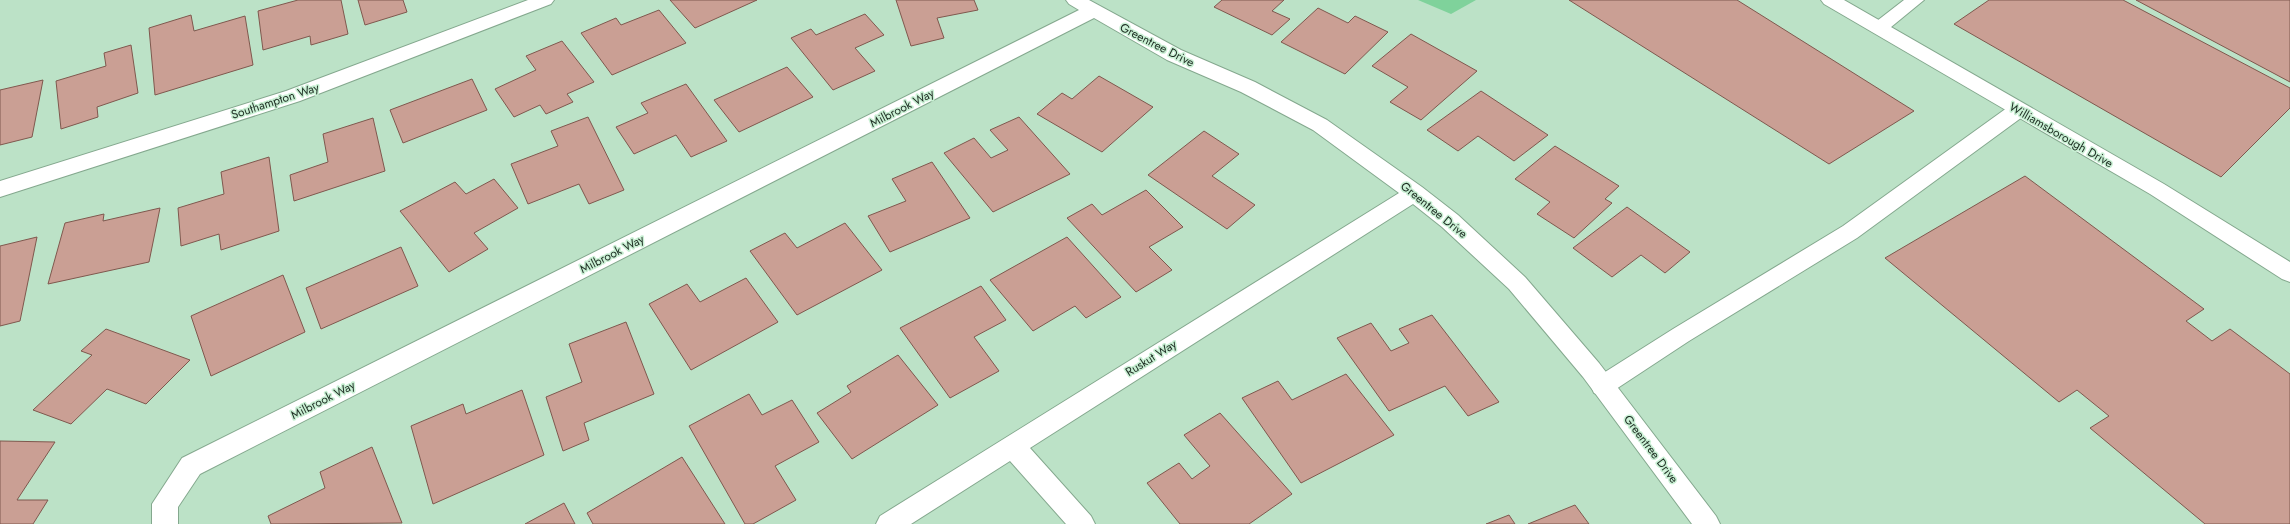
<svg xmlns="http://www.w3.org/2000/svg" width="2290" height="524" font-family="Jost,sans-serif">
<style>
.green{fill:#7fd29b}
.building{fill:#ca9f94;stroke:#7f584e}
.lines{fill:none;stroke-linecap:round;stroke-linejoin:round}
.service-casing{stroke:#84a88e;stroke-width:2}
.minor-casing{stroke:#84a88e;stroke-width:2}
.service{fill:#fff;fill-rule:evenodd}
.minor{fill:#fff;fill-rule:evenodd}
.labels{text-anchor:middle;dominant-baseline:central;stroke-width:3;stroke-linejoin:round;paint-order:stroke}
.street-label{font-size:12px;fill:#1c2b21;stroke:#c9f0d4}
</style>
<rect width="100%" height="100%" fill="#bce2c7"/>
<path class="green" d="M1418,0h58l-25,14z"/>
<path class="building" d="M298,0h43l7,34 -37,11 -1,-9 -47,14 -5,-39z
M358,0h45l4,12 -42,13z
M670,0h87l-62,28z
M896,0h78l4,10 -41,8 7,20 -33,8z
M1222,0h62l-12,11 18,8 -18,16 -58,-28z
M1569,0h168l177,111 -85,53z
M1989,0h134l167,88v20l-69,69 -267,-153z
M2136,0h154v82z
M1318,8l30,15 7,-7 33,16 -43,42 -64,-32z
M659,10l27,33 -74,32 -31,-42 35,-15 5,7z
M865,14l19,21 -29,13 20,23 -42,19 -42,-52 20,-9 5,6z
M191,15l3,16 51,-15 8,49 -98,30 -6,-67z
M1411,34l66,37 -56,49 -31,-18 18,-15 -36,-21z
M562,41l32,41 -27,12 6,8 -27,12 -6,-9 -26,12 -19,-28 41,-19 -10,-14z
M131,45l7,48 -41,14 1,10 -37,12 -5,-48 50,-15 -2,-13z
M787,67l26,30 -74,35 -25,-32z
M1099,76l54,31 -51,45 -65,-38 25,-21 10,6z
M472,79l15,31 -84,33 -13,-33z
M43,80l-11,57 -32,8v-55z
M686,84l41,57 -36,16 -15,-22 -42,19 -18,-27 32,-14 -7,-10z
M1481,91l67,44 -34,26 -36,-25 -20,15 -31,-21z
M588,117l36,73 -35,14 -10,-20 -51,20 -17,-40 47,-18 -7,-15z
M1019,117l51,57 -77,38 -49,-59 30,-15 17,20 17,-8 -18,-20z
M373,118l12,53 -91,30 -4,-26 38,-13 -5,-28z
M1204,131l35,23 -27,22 43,29 -28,24 -79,-54z
M1555,146l64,40 -14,13 7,4 -38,35 -37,-24 13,-12 -35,-23z
M269,157l10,74 -58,19 -2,-16 -38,12 -3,-38 46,-14 -3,-22z
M932,162l38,56 -80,34 -22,-36 38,-15 -14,-22z
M2025,176l179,133 -18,12 26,20 18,-12 60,45v150h-85l-115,-96 19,-12 -32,-26 -18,12 -174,-144z
M494,179l24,29 -44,25 14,16 -39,23 -49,-61 55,-29 11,12z
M1146,190l37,37 -34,20 23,23 -36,22 -69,-74 25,-14 10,11z
M1627,207l63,45 -25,21 -24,-18 -29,22 -39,-29z
M160,208l-11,54 -101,22 17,-61 39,-9 -1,7z
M845,223l37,47 -85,45 -47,-64 35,-18 12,15z
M37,237l-17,84 -20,5v-80z
M1067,237l54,60 -35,21 -11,-12 -42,25 -43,-51z
M401,247l17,39 -97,43 -15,-41z
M283,275l22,57 -94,44 -20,-60z
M746,278l32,44 -87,48 -42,-66 38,-20 13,18z
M981,286l25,34 -32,17 25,34 -49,27 -50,-70z
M1432,315l67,87 -31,14 -23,-30 -56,25 -52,-73 34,-15 20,28 18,-8 -10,-14z
M626,322l28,72 -70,29 5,17 -26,11 -17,-54 36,-15 -13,-38z
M106,329l84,31 -44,44 -39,-15 -36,35 -38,-14 59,-55 -11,-4z
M898,355l40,50 -86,54 -35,-46 34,-21 -4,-6z
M1346,374l48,61 -93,48 -59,-85 36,-17 14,19z
M522,390l22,65 -111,49 -22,-78 52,-22 3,10z
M749,394l13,21 30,-15 27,42 -44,24 21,34 -43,24h-8l-56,-98z
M1220,413l72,81 -43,30h-69l-33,-41 32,-20 13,16 18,-13 -26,-31z
M0,441l55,1 -38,58h31l-15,24h-33z
M372,447l30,76 -131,1 -3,-8 57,-28 -5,-16z
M682,457l43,67h-132l-6,-11z
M564,503l11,21h-50z
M1575,505l14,19h-61z
M1509,515l6,9h-29z"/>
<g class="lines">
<g class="service-casing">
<path id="service" d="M1904,0h20l-39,32 -6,2 -6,-2 -3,-4 3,-4z
M2018,103l7,2 2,5 -2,5 -168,123 -168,103 -79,52 -8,3 -8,-3 -3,-7 3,-7 79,-50 170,-103 168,-121z"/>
</g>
<g class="minor-casing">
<path id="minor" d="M528,0h26l-3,4 -251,97 -300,96v-16l286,-90z
M1066,0h23l92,50 74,32 72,38 95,67 36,28 67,62 74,86 117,153 4,8h-28l-109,-147 -74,-88 -67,-62 -29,-23 -383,244 61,68 4,8h-29l-56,-63 -99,63h-35l4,-8 519,-323 -86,-63 -72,-38 -74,-32 -73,-42 -894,456 -22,33v17h-26v-20l30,-46 897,-448 -10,-6z
M1821,0h23l320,184 126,78v20l-8,-3 -132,-85 -326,-190z"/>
</g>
<use href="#service" class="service"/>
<use href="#minor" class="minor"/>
</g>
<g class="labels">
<g class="street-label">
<text transform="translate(1157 45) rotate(27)">Greentree Drive</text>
<text transform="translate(275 101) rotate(-18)">Southampton Way</text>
<text transform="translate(902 108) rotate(-27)">Milbrook Way</text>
<text transform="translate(2061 135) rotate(30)">Williamsborough Drive</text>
<text transform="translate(1434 210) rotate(39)">Greentree Drive</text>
<text transform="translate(612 254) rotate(-27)">Milbrook Way</text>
<text transform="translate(1151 358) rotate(-32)">Ruskut Way</text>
<text transform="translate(323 400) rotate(-27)">Milbrook Way</text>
<text transform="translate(1651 449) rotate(53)">Greentree Drive</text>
</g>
</g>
</svg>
